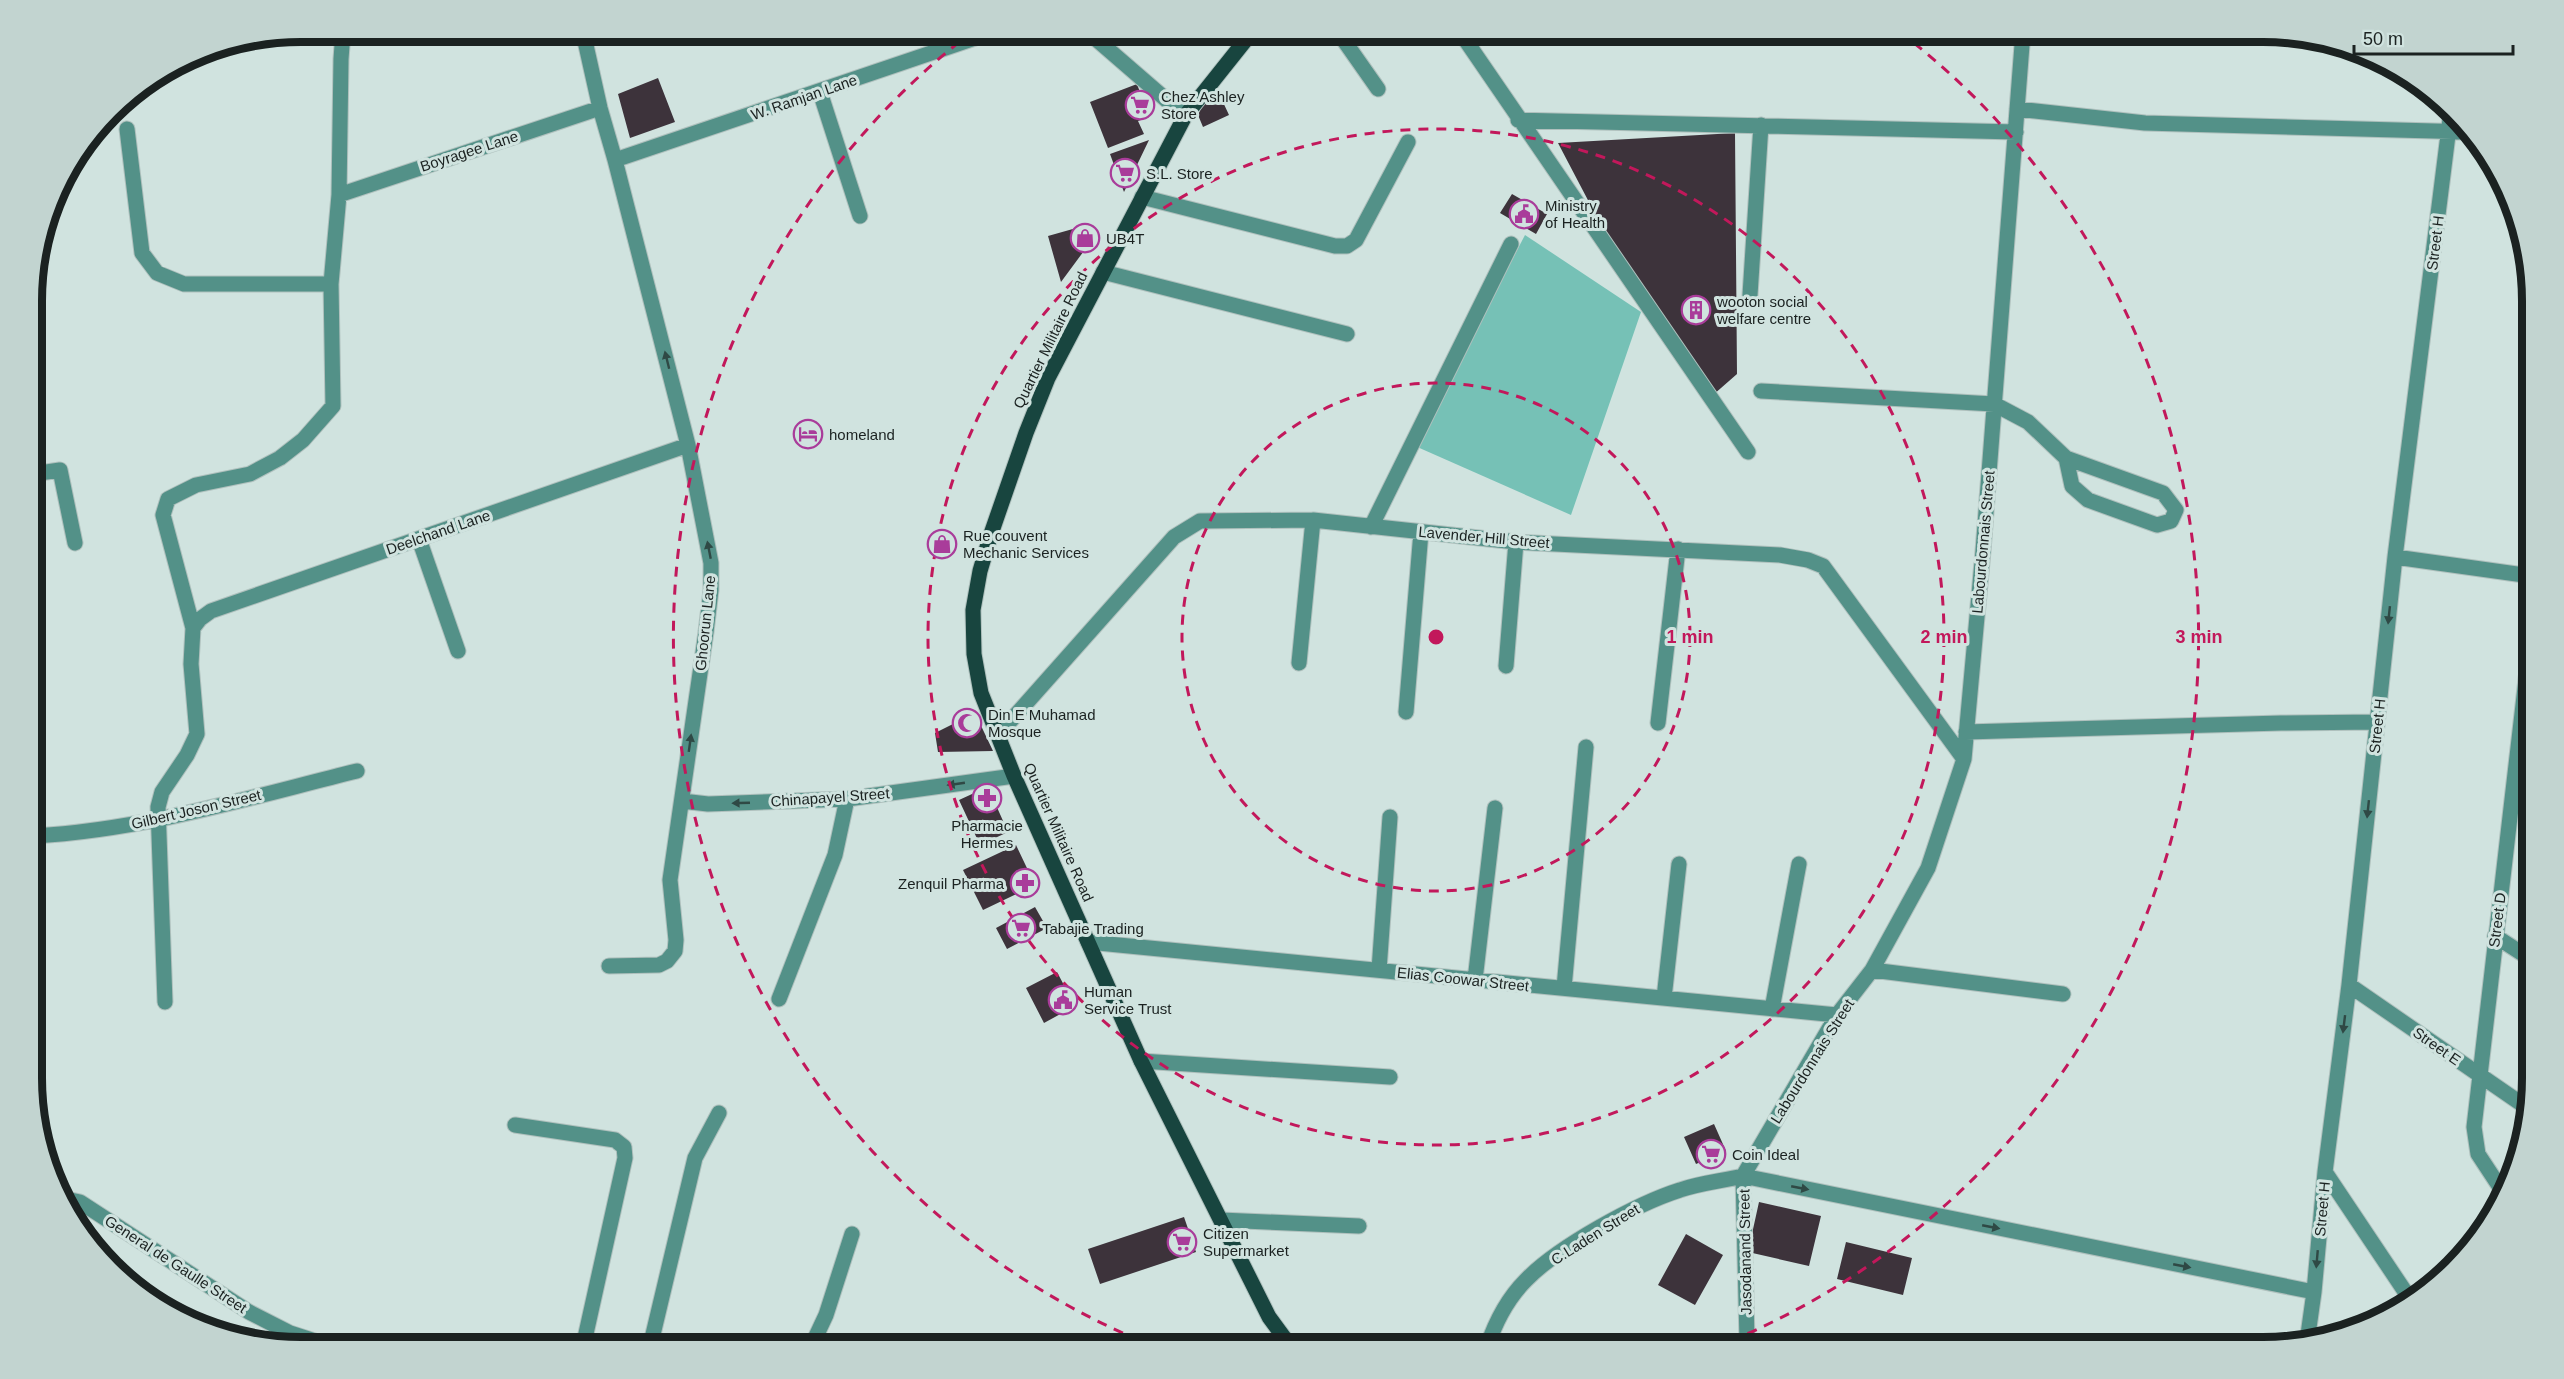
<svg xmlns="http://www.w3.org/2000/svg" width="2564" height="1379" font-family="Helvetica,sans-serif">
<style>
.green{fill:#76c1b6}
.building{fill:#3d333b}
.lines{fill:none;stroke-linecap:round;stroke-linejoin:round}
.minor-casing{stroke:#afc0bd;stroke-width:17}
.major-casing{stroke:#afc0bd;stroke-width:17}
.minor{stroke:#539188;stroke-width:15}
.major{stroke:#18453f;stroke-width:15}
.oneway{fill:#2f4945}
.ring{fill:none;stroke:#c2185b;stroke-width:3;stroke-dasharray:10 8}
.labels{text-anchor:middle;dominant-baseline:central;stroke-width:6;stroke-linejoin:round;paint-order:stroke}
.poi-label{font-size:15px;fill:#1b2221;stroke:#d0e3df;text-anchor:start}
.street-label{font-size:15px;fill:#1b2221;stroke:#d0e3df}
.rim{fill:none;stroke:#1b2221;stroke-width:8}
.centre{fill:#c2185b;stroke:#d0e3df;stroke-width:3}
.ring-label{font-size:18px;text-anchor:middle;font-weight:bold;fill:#c2185b;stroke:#d0e3df;stroke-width:6;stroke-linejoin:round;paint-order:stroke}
</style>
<rect width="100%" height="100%" fill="#d0e3df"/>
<path class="green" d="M1525,235l116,77 -70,203 -156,-69z"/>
<path class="building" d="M658,78l17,44 -45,16 -12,-44z
M1137,84l12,33 -11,4 6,13 -36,14 -18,-46z
M1205,100h17l7,15 -26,12 -5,-12z
M1735,133l2,241 -24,21 -101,-149 -54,-103z
M1149,140l-25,52 -14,-38z
M1512,194l35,20 -11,20 -36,-21z
M1087,225l5,15 -31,42 -13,-46z
M975,713l18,38 -55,1 -3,-19z
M983,789l8,5 17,38 -28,13 -21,-45z
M1016,845l19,40 -52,25 -20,-40z
M1035,907l12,21 -40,21 -11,-21z
M1057,972l18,34 -31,17 -18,-35z
M1714,1124l12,27 -30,13 -12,-27z
M1759,1202l62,14 -12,50 -61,-14z
M1184,1217l12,35 -96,32 -12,-35z
M1686,1234l37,21 -28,50 -37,-20z
M1846,1242l66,16 -9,37 -66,-16z"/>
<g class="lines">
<g class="minor-casing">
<path id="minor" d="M583,32l17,76 15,52 73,285 23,118v27l-5,42 -36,248 6,60 -1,11 -8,10 -8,4 -50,1
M1088,32l97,84
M1338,32l40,57
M1460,32l288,420
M820,92l40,124
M2017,109l128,14 326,9
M1518,120l498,12
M127,129l15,124 15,20 27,11h147
M615,160l378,-128
M339,195l261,-87
M1142,197l193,49h12l9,-6 52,-98
M1103,272l244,62
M1750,295l11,-170
M1761,391l233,13 34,18 38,36 97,35 13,17 -5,11 -14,4 -69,-25 -16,-14 -6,-28
M33,474l27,-4 15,73
M1371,527l140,-283
M419,539l39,112
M2395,557l136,19
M193,628l7,-9 11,-8 477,-166
M1299,663l14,-143
M1506,666l10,-124
M1406,712l15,-180
M1658,723l20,-174
M1966,732l315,-9 96,-1
M998,735l176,-198 26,-16 113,-1 203,22 264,13 28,5 15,6 141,193
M682,801l26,3 139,-5 167,-23
M33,836c111,-6 218,-39 324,-65
M2495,936l37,24
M1088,942l749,73
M1379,970l11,-153
M1872,970l191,24
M1475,980l20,-172
M2349,985l177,122
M1564,988l22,-241
M1664,998l15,-134
M779,999l56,-144 12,-56
M165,1002l-7,-195 4,-15 25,-37 10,-21 -6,-70 2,-36 -30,-113 5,-16 28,-14 54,-11 30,-16 23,-18 30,-34 -2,-122 8,-89 2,-136 2,-27
M1772,1009l27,-145
M1141,1061l249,16
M515,1125l100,15 9,7 1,11 -42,189
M2325,1172l87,130
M1743,1176l94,-161 35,-45 56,-102 36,-109 19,-208 40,-519
M1743,1176l4,164
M2505,1195l-27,-41 -4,-27 57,-491
M66,1199l14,3 169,110 41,21 34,11 31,3
M1221,1220l138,6
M1747,1340l25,7
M2307,1342l7,-50 11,-120 24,-187 46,-428 56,-446
M650,1347l45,-189 24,-45
M811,1347l15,-32 26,-81
M1487,1347c8,-24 21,-49 39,-67 32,-33 110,-76 154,-90 20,-7 42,-9 63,-14l571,116
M1724,1347l23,-7"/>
</g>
<g class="major-casing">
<path id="major" d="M1252,32l-67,84 -137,262 -22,55 -35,101 -11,37 -7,39 1,44 7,39 33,83 127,285 128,256 22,30"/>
</g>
<use href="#minor" class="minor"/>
<use href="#major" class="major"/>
</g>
<defs><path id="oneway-solid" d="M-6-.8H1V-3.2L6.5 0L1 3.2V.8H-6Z" transform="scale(1.5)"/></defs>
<g class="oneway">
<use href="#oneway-solid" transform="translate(667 360) rotate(-104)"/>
<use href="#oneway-solid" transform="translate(709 550) rotate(-101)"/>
<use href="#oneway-solid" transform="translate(2389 615) rotate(96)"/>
<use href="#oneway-solid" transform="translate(690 743) rotate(-82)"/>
<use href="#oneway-solid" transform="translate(956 784) rotate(172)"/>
<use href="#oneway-solid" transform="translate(741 803) rotate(178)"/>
<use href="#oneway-solid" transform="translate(2368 809) rotate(96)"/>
<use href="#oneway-solid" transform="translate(2344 1024) rotate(97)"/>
<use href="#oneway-solid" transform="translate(1800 1188) rotate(11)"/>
<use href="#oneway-solid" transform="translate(1991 1227) rotate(11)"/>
<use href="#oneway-solid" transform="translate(2317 1259) rotate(95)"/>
<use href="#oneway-solid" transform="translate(2182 1266) rotate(11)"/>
</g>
<g class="ring">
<circle cx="1436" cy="637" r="254"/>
<circle cx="1436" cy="637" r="508"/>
<path d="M1156 1347A763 763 0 0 1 972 32M1900 32A763 763 0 0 1 1716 1347"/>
</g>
<defs>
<g id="supermarket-ring" transform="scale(1.5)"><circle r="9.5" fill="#d0e3df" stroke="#a93c9a" stroke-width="1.5"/><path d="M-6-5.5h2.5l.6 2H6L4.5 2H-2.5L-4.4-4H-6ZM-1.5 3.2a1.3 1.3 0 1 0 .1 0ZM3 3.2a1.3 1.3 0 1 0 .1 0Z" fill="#a93c9a"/></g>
<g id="civic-ring" transform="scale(1.5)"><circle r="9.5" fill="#d0e3df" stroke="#a93c9a" stroke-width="1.5"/><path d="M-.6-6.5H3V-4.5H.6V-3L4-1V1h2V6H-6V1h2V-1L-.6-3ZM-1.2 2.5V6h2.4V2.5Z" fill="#a93c9a"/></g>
<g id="shop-ring" transform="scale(1.5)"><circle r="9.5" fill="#d0e3df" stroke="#a93c9a" stroke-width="1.5"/><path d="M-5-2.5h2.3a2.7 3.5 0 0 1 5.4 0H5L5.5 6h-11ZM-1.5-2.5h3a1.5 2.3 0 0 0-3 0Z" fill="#a93c9a"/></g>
<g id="building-ring" transform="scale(1.5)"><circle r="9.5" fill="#d0e3df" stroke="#a93c9a" stroke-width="1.5"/><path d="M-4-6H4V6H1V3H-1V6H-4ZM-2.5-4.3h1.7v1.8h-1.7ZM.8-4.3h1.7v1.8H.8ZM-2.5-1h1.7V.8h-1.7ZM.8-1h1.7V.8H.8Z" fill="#a93c9a"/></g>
<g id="hotel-ring" transform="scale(1.5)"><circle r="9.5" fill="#d0e3df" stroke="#a93c9a" stroke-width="1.5"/><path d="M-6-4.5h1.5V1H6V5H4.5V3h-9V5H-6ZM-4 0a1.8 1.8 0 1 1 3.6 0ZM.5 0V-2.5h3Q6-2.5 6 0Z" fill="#a93c9a"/></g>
<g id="mosque-ring" transform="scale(1.5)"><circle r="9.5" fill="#d0e3df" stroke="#a93c9a" stroke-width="1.5"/><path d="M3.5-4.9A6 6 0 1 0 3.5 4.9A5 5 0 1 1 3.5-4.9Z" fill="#a93c9a"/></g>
<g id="pharmacy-ring" transform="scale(1.5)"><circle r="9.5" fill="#d0e3df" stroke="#a93c9a" stroke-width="1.5"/><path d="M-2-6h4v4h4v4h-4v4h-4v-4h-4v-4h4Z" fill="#a93c9a"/></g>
</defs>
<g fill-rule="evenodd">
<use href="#supermarket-ring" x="1140" y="105"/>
<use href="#supermarket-ring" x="1125" y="173"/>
<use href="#civic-ring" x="1524" y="214"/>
<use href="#shop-ring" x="1085" y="238"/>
<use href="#building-ring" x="1696" y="310"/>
<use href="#hotel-ring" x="808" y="434"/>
<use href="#shop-ring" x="942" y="544"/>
<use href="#mosque-ring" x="967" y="723"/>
<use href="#pharmacy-ring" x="987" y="798"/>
<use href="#pharmacy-ring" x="1025" y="883"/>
<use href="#supermarket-ring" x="1021" y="928"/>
<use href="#civic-ring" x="1063" y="1000"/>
<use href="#supermarket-ring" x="1711" y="1154"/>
<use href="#supermarket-ring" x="1182" y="1242"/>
</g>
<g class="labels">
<g class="poi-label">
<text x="1161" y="96">Chez Ashley<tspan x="1161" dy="17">Store</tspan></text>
<text x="1146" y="173">S.L. Store</text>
<text x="1545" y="205">Ministry<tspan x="1545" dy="17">of Health</tspan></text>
<text x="1106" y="238">UB4T</text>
<text x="1717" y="301">wooton social<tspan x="1717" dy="17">welfare centre</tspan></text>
<text x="829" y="434">homeland</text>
<text x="963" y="535">Rue couvent<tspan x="963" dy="17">Mechanic Services</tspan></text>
<text x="988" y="714">Din E Muhamad<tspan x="988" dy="17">Mosque</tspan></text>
<text x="987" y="825" text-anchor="middle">Pharmacie<tspan x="987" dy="17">Hermes</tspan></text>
<text x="1004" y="883" text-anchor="end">Zenquil Pharma</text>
<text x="1042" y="928">Tabajie Trading</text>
<text x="1084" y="991">Human<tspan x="1084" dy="17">Service Trust</tspan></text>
<text x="1732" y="1154">Coin Ideal</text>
<text x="1203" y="1233">Citizen<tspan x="1203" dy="17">Supermarket</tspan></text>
</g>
<g class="street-label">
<text transform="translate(804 97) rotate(-19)">W. Ramjan Lane</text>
<text transform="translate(469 151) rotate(-18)">Boyragee Lane</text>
<text transform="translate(2435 243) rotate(-83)">Street H</text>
<text transform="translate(1050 340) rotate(-64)">Quartier Militaire Road</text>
<text transform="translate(438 532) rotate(-19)">Deelchand Lane</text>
<text transform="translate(1484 537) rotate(5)">Lavender Hill Street</text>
<text transform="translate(1983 542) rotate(-85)">Labourdonnais Street</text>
<text transform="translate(705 623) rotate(-84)">Ghoorun Lane</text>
<text transform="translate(2377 726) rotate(-84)">Street H</text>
<text transform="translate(830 797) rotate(-4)">Chinapayel Street</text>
<text transform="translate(196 809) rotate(-13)">Gilbert Joson Street</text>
<text transform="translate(1059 832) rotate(66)">Quartier Militaire Road</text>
<text transform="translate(2497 920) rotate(-83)">Street D</text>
<text transform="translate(1463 979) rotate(6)">Elias Coowar Street</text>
<text transform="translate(2437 1046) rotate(35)">Street E</text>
<text transform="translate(1812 1061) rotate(-58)">Labourdonnais Street</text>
<text transform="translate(2322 1209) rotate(-85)">Street H</text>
<text transform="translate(1595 1234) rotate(-32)">C.Laden Street</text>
<text transform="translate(1745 1252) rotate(-91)">Jasodanand Street</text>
<text transform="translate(176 1264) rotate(33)">General de Gaulle Street</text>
</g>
</g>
<path d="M0 0H2564V1379H0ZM301 42H2263A259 259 0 0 1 2522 301V1078A259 259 0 0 1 2263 1337H301A259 259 0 0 1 42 1078V301A259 259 0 0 1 301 42Z" fill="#c2d4d0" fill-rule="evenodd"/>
<path class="rim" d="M301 42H2263A259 259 0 0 1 2522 301V1078A259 259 0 0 1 2263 1337H301A259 259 0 0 1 42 1078V301A259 259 0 0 1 301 42Z"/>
<circle cx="1436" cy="637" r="9" class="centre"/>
<g class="ring-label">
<text x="1690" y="643">1 min</text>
<text x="1944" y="643">2 min</text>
<text x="2199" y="643">3 min</text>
</g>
<path d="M2354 45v9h159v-9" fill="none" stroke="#1b2221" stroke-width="3"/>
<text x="2363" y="45" font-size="18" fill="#1b2221" stroke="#d0e3df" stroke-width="4.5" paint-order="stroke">50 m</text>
</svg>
